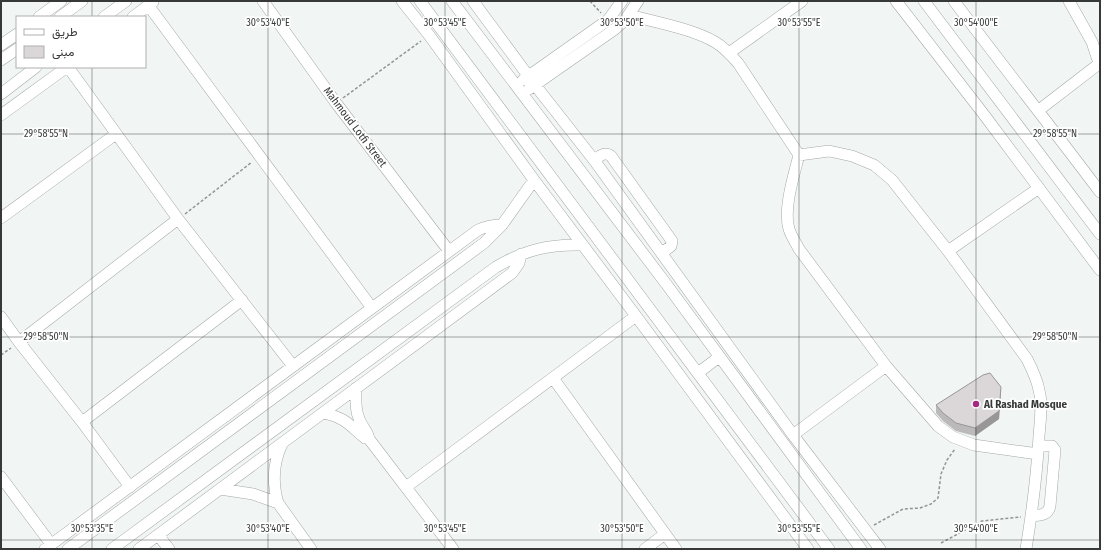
<svg xmlns="http://www.w3.org/2000/svg" width="1101" height="550" font-family="'Fira Sans Condensed',Vazirmatn,sans-serif">
<style>
.lines{fill:none;stroke-linecap:round;stroke-linejoin:round}
.minor-casing{stroke:#a4a8a7;stroke-width:12}
.path{stroke:#929594;stroke-width:1.5;stroke-dasharray:3 2;stroke-linecap:butt}
.minor{stroke:#fff;stroke-width:11}
.wall{fill:#bcb9bb}
.shaded-wall{fill:#999698}
.building{fill:#dbd7d9;stroke:#999698}
.ticks{fill:none;stroke:#373838;stroke-width:1;stroke-opacity:0.45}
.poi-dot{fill:#a22a81;stroke:#fff;stroke-width:1.5}
.labels{text-anchor:middle;dominant-baseline:central;stroke-width:3.5;stroke-linejoin:round;paint-order:stroke}
.street-label{font-size:11px;fill:#373838;stroke:#fff}
.poi-label{font-size:11px;font-weight:bold;fill:#373838;stroke:#fff;text-anchor:start}
.ticks-label{font-size:10px;text-anchor:middle;fill:#373838;stroke:#fff;stroke-width:3.5;stroke-linejoin:round;paint-order:stroke}
</style>
<rect width="100%" height="100%" fill="#f1f6f4"/>
<g class="lines">
<g class="minor-casing">
<path id="minor" d="M263,1l73,102 113,148
M402,1l27,34 105,145 102,136 172,233
M420,1l409,548
M452,1l215,284 194,264
M473,1l62,84 59,75 199,275 87,114
M896,1l89,115 115,154
M924,1l176,233
M954,1c48,64 98,127 146,191
M1069,1l23,41 7,21
M148,5l224,303
M629,15c26,7 64,14 86,27 9,5 16,13 23,21l61,92c-5,20 -16,54 -10,74 2,7 7,14 10,20l87,117 52,60 15,11 21,8 64,9
M39,17l22,-16
M60,17l22,-16
M104,17l22,-16
M133,17l20,-15
M1,45l16,-11
M729,53l73,-52
M1,60l16,-11
M68,67l110,152 115,147
M523,80l85,-60 14,-19
M529,89l86,-60 10,-9 13,-19
M1,94l35,-27
M1039,110l61,-47
M1,115l66,-48
M799,155l30,-4 23,5 22,9 18,15 56,71 79,108c5,10 10,20 12,31 4,15 1,31 0,46 -2,38 -7,76 -13,113
M594,160c6,-4 11,-9 17,-4l61,85 -1,5 -9,7
M1,218l115,-84
M948,251l91,-63
M1,317l18,25 63,80 48,65
M19,342l159,-123
M698,373l21,-16
M553,378l123,171
M356,388c0,12 -1,23 4,33 3,7 8,11 9,18l84,110
M323,413c23,5 25,11 42,25
M82,422l160,-122
M793,435l93,-69
M282,444c-9,19 -10,38 -4,59l33,46
M1,477l50,67
M406,487l230,-171
M220,489l33,5 25,9
M1031,516c8,-1 17,0 19,-10l5,-56 -3,-4h-13
M158,535l11,14
M45,549l433,-319c8,-4 15,-5 24,-5
M68,549l416,-306 18,-18 32,-45
M112,549l384,-282c29,-17 53,-23 86,-22
M139,549l373,-276 7,-10 2,-9
M645,549l20,-15"/>
</g>
<path class="path" d="M590,1l11,12
M343,98l78,-57
M185,214l67,-52
M1,355l10,-7
M874,525l29,-16 17,-1 11,-4 7,-6 3,-24 6,-14 8,-11
M941,543l41,-22 39,-4"/>
<use href="#minor" class="minor"/>
</g>
<path class="wall" d="M1001,394l-2,25 -24,17 -19,-5 -13,-10 -7,-8v-8z"/>
<path class="shaded-wall" d="M1001,387l-2,32 -24,17v-8z"/>
<path class="building" d="M990,373l11,14 -2,24 -24,17 -19,-5 -13,-10 -7,-8 47,-30z"/>
<path class="ticks" d="M92,1v16M268,1v548M445,1v548M622,1v548M799,1v548M976,1v548M92,67v482M1,134h1099M1,337h1099M1,540h1099"/>
<circle class="poi-dot" cx="976" cy="404" r="4"/>
<g class="labels">
<g class="street-label">
<text transform="translate(355 127) rotate(53)">Mahmoud Lotfi Street</text>
</g>
<g class="poi-label">
<text x="984" y="404">Al Rashad Mosque</text>
</g>
</g>
<g class="ticks-label">
<text x="268" y="26">30°53'40"E</text>
<text x="445" y="26">30°53'45"E</text>
<text x="622" y="26">30°53'50"E</text>
<text x="799" y="26">30°53'55"E</text>
<text x="976" y="26">30°54'00"E</text>
<text x="46" y="137">29°58'55"N</text>
<text x="1055" y="137">29°58'55"N</text>
<text x="46" y="340">29°58'50"N</text>
<text x="1055" y="340">29°58'50"N</text>
<text x="92" y="532">30°53'35"E</text>
<text x="268" y="532">30°53'40"E</text>
<text x="445" y="532">30°53'45"E</text>
<text x="622" y="532">30°53'50"E</text>
<text x="799" y="532">30°53'55"E</text>
<text x="976" y="532">30°54'00"E</text>
</g>
<rect width="1101" height="550" fill="none" stroke="#373838" stroke-width="4"/>
<rect x="16" y="16" width="130" height="52" fill="#ffffff" stroke="#afafaf"/>
<rect x="24" y="29" width="20" height="6" fill="#ffffff" stroke="#afafaf"/>
<text x="52" y="36" font-size="12" fill="#373838">طريق</text>
<rect x="24" y="46" width="20" height="12" fill="#dbd7d9" stroke="#afafaf"/>
<text x="52" y="56" font-size="12" fill="#373838">مبنى</text>
</svg>
